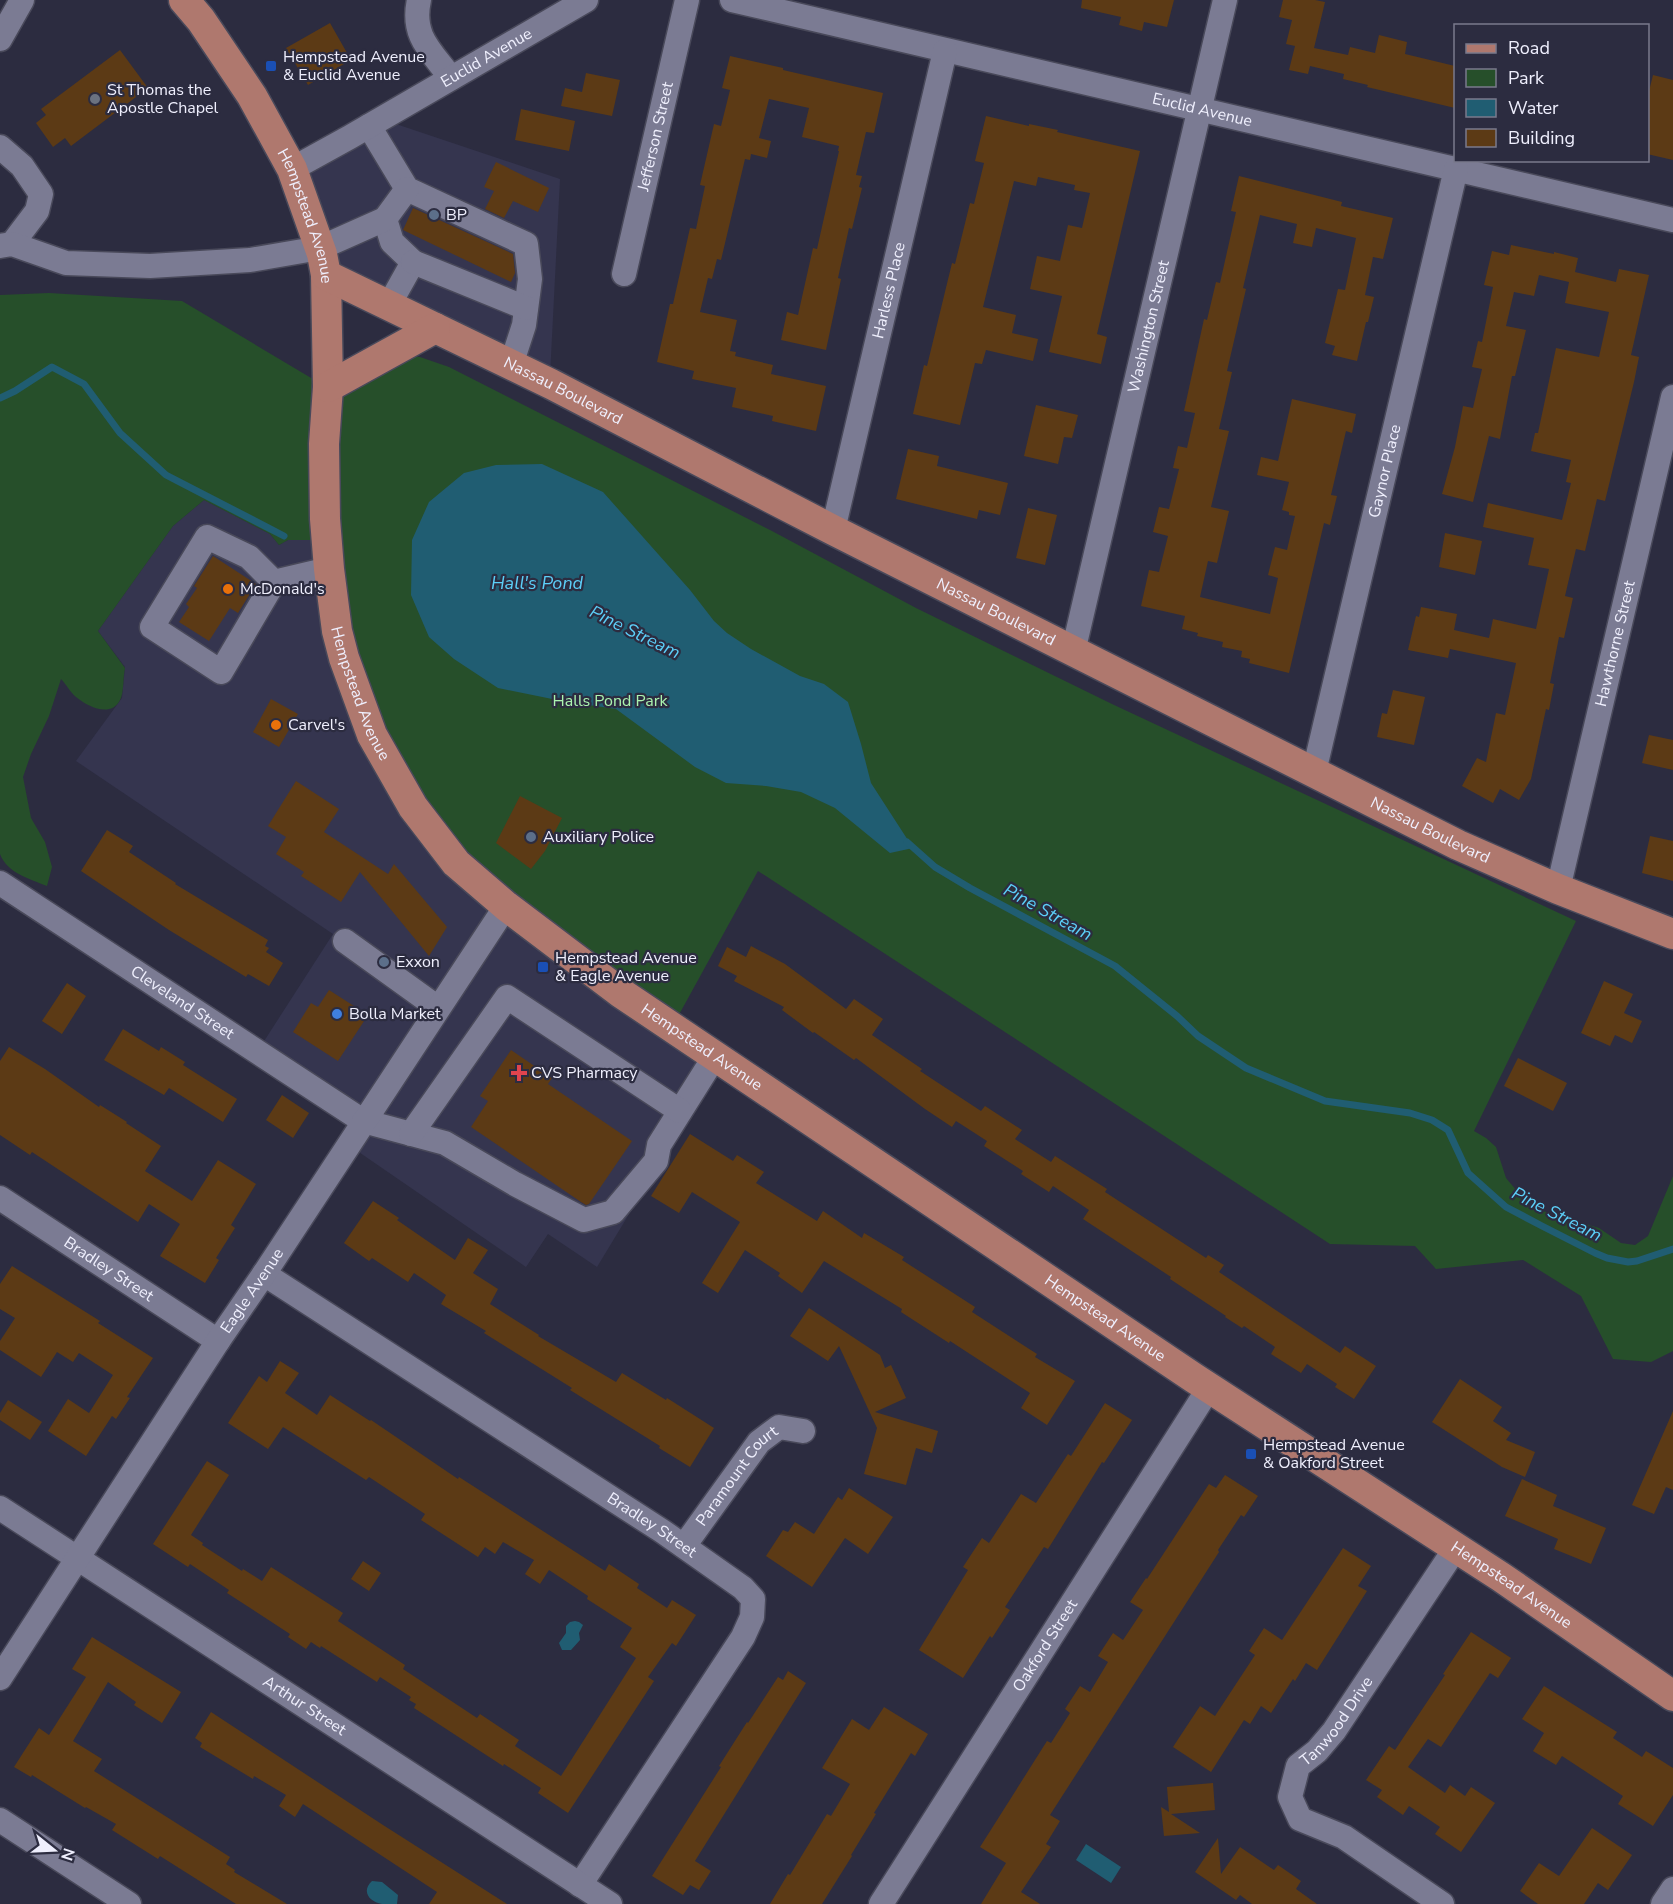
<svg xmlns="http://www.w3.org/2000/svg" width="1673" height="1904" font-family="'Nunito Sans',sans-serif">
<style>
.built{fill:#35354f}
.green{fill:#264f2a}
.water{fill:#205d72}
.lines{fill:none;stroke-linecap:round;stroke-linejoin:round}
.stream{stroke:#205d72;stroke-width:7}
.building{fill:#5c3a15}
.minor-casing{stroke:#49495a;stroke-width:27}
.major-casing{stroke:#49495a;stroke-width:33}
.minor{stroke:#7b7b93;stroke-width:24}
.major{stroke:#af786e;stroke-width:30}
.transit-dot{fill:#1a4fb4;stroke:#2c2c40;stroke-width:2}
.worship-dot{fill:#6b7280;stroke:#2c2c40;stroke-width:2}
.service-dot{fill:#5c6f8a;stroke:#2c2c40;stroke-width:2}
.food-dot{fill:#e8710a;stroke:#2c2c40;stroke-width:2}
.shop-dot{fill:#3f7fe0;stroke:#2c2c40;stroke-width:2}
.health-dot{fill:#e0444e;stroke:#2c2c40;stroke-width:2}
.labels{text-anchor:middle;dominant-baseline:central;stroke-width:4.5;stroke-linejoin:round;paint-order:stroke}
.poi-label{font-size:16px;fill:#efeffd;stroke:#2c2c40;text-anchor:start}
.street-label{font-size:16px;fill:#efeffd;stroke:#2c2c40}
.park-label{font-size:16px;fill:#abf4af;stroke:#2c2c40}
.water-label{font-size:18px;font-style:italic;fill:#5ccff8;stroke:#2c2c40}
</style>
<rect width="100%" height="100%" fill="#2c2c40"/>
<path class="built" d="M387,121l173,58 -10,197 -223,-105 -33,-101z
M204,500l66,34 9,11 9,-5h36l11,90 385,434 -123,203 -49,-33 -22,33 -173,-119 16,-21 -110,-78 74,-115 -257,-173 46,-63 3,-31 -27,-36 75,-105z"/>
<path class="green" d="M49,293l133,8 146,87 67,-34 25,3 29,10 323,164 144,77 196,96 464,217 -102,210 12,7 10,9 10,31 16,19 21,14 56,17 22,15 14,2 13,-9 25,-60v175l-22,11 -38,-3 -32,-63 -58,-36 -87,9 -21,-23 -85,-2 -572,-373 -88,160 -218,-165 -86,-137 -42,-189h-36l-9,5 -9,-11 -66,-34 -31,26 -75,105 27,37c-2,8 -1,25 -5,32 -9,18 -32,7 -44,-3 -6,-5 -10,-13 -15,-18l-12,37 -18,38 -8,23 8,41 14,24 7,25 -5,19c-17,-7 -40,-13 -47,-32v-559z"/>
<path class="water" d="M542,464l61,28 87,98 24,31 13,12 24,16 49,27 24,8 24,18 13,42 10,39 42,65 -23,5 -55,-45 -34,-16 -35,-6 -40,-3 -31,-16 -79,-58 -54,-8 -64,-13 -44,-29 -25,-22 -18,-42 1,-55 17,-38 35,-29 32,-8z
M575,1621l4,1 4,3 -4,8 1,7 -9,10h-9l-3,-7 7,-10v-7l4,-4z
M1086,1844l35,23 -10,16 -35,-23z
M372,1881l10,1 16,13 -1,9c-5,0 -10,0 -15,0 -13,-2 -21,-13 -10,-23z"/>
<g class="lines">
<path class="stream" d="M0,398l15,-7 37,-24 32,17 36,49 46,42 118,61
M907,842l28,25 35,21 145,78 62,50 21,20 48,32 79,33 85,12 22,7 16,10 20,43 38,34 36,19 53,27 12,5 21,4 9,-1 36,-12"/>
</g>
<path class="building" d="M1082,0h92l-7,27 -23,-5 -2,9 -23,-6 2,-8 -40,-9z
M1283,0h32l10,2 -11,46 34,7 2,-8 25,6 4,-18 28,7 -2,12 50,12v42l-88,-21 1,-2 -25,-6 1,-5 -34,-8 -2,8 -19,-4 6,-24 -9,-2 6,-24 -13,-3z
M330,23l21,37 -43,25 -22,-37z
M120,50l28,38 -77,58 -6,-8 -12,9 -17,-24 10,-8 -5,-6z
M730,56l53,12v2l100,23 -9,40 -8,-1 -10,43 6,1 -3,11 3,1 -10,41 -3,-1 -11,50 3,1 -15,71 -45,-10 6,-28 11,3 15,-67 4,1 22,-98h-1l1,-5 -37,-9 7,-29 -40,-9 -10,39 12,3 -4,17 -16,-4 -1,6 -5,-1 -24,101 -4,-1 -5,20 -4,-1 -8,34 37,8 -7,31 6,1 -1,4 38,9 -2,9 55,12 -10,45 -44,-10 1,-5 -41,-9 4,-19 -44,-9 2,-8 -37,-9 13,-58h3l17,-76 6,1 9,-43 -5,-1 14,-61 7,2 9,-36 -8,-2z
M586,73l34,7 -8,36 -51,-10 4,-18 17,4z
M1653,75l20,5v80l-26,-6v-55z
M521,109l54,12 -6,30 -54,-11z
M986,116l43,10v-2l29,6 -1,2 83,19 -43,183 10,3 -6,27 -52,-12 13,-56 -32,-7 7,-33 23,5 8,-36 14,3 8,-35 -16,-3 1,-5 -37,-8 -2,9 -22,-5 -31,126 33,8 -4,18 26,6 -5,22 -47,-11 -4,14 -7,-1 -15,62 -47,-11 11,-49 3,1 25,-103 3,1 15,-61 4,1 10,-41 -9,-2z
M496,162l53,26 -11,24 -25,-11 -9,17 -19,-9 9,-18 -10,-4z
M1239,176l103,26 -1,4 52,12 -10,41 -10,-2 -8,38 9,2 -6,25h-2l-9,39 -25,-6 3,-9 -10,-3 13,-54 7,1 11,-52 -40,-10 -4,19 -19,-4 4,-19 -37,-9 -17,73 3,1 -19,82 5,1 -13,57 10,2 -18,76 18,4 -12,52 -9,-2 -8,36 70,17 8,-36 -10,-3 7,-28 12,3 8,-34 -6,-1v-3l-7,-2 7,-28 -32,-7 4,-18 17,4 14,-62 64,15 -4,19 -6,-2 -15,64 6,1 -7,29 -6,-2 -35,150 -40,-10 1,-4 -9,-2 1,-6 -20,-4 1,-5 -26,-6 1,-3 -16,-4 3,-13 -44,-10 8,-36 10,2 9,-36 -15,-4 6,-25 10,2 10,-40 -6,-1 5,-22 9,2 8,-35 -11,-2 20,-92 3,1 9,-38 4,1 16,-71 -5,-1z
M413,208l100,46 2,19 -4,9 -108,-52z
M1511,245l43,9v-2l24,6 -3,14 41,10 3,-13 30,6 -18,80 8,2 -5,25 -29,119 -8,-2 -12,52 -9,-2 -11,47 8,2 -9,40 -5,-1 -9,46 4,1 -5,26 -3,-1 -15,70 -12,21 -19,-11 -7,14 -31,-17 15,-28 9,4 10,-49 9,2 11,-52 -66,-14 -2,9 -40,-8 8,-34 3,1 2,-10 36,7 -3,16 35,8 4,-19 43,10 13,-60 -21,-4 6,-27 -51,-11 5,-24 74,17 9,-37 -5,-1 5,-22 -40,-9 4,-18h3l18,-85 43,9 10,-45 -44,-9 4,-21 -30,-7 -5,21 -20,-4 -8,34 20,4 -11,46h-3l-12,63 -11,-3 -16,66 -31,-8 13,-47 8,-41 10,2 9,-39 -10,-2 6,-26 4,1 11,-55 -9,-2 8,-34 17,4z
M1036,405l42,10 -6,23 -8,-1 -6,27 -34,-8z
M908,449l31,7 -2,10 71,17 -8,32 -21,-5 -2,9 -81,-20z
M1028,508l29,7 -12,50 -29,-7z
M1445,533l37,8 -7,34 -36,-8z
M213,556l43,28 -18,29 -8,-5 -21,33 -30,-19 10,-15 -3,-3 11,-16 -3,-2z
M1393,690l32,7 -11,48 -37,-8 5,-24 5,1z
M271,699l27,15 -19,33 -26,-15z
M1649,735l24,5v30l-31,-7z
M296,781l43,28 -15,23 64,42 6,-10 53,63 -18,29 -69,-84 -19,30 -40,-26 3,-4 -28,-18 10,-17 -18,-11z
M520,796l42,22 -17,33 -14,18 -35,-26z
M107,830l26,16 -4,6 47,31 -1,1 93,56 -3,6 4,2 -3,4 17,11 -14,23 -21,-12 -2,3 -77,-47 -88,-59z
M1650,836l23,5v40l-31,-8z
M751,946l34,18 61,45 8,-10 29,20 -11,16 50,34 -2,2 61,40 4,-5 37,24 -7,9 36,23 4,-6 52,33 -2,3 101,66 2,-3 16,10 -5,7 121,81 5,-7 31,20 -22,33 -19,-12 2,-3 -30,-20 -6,9 -30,-19 4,-7 -31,-21 -2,2 -17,-11 1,-1 -56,-37 1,-2 -88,-58 6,-9 -36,-24 -4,6 -28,-18 2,-3 -39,-25 3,-5 -31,-20 -4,6 -27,-18 -69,-51 -2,2 -40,-28 -1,1 -31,-23 2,-3 -50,-26 3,-5 -19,-10 9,-19 19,10z
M1604,981l29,13 -9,19 18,8 -10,22 -17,-8 -5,11 -29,-13z
M67,983l19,13 -24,38 -20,-13z
M329,990l39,25 -30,46 -45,-29 18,-29 7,4z
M123,1029l36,22 2,-4 24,15 -2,3 54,34 -14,23 -54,-34 -5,7 -60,-35z
M9,1047l36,22 54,38 1,-2 27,17 -1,1 35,23 -16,25 47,30 26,-41 38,24 -25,41 4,3 -19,30 3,2 -14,23 -45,-27 20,-32 -31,-20 -11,18 -106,-70 -2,3 -30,-20v-74z
M511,1050l41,28 -4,6 84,57 -43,63 -3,1 -5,-3 -110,-75 17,-26 -8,-5z
M1518,1058l49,25 -14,28 -49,-25z
M282,1095l27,18 -16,25 -27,-18z
M690,1134l43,27 4,-6 27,17 -8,11 61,38 6,-10 39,27 2,-5 40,24 -2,3 73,47 -3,5 65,42 -2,3 40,24 -28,44 -26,-17 9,-15 -80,-52 -1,2 -48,-31 1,-3 -78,-48 -22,32 -24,-17 2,-3 -35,-23 -27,43 -16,-10 38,-61 -48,-30 -13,21 -28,-17z
M373,1201l26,17 -2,2 58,40 13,-22 20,12 -15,23 25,16 -8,15 49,31 -1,1 78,46 6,-9 44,27 1,-2 47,30 -24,39 -31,-19 1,-2 -90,-56 2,-2 -88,-55 2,-2 -45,-27 5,-9 -32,-22 -6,9 -36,-24 -3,3 -25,-18z
M12,1266l88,55 -2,2 55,35 -26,39 3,1 -14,21 -4,-3 -26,40 -38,-25 20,-32 21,14 24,-38 -34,-22 -6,9 -16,-10 -16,25 -41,-27v-9l15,-23 -15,-9v-25z
M809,1308l71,47 5,13 6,-3 15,33 -31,14 63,19 -6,22 -16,-5 -10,37 -42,-11 13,-46 -38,-82 -11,15 -38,-25z
M280,1361l19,12 -14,20 32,22 13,-20 40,26 1,-1 87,59 1,-2 146,94 4,-7 30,20 -2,4 30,20 5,-8 24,15 -20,31 -4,-3 -24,34 6,4 -86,132 -30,-20 3,-5 -37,-24 -1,2 -89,-58 2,-4 -7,-4 2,-3 -31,-20 -3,5 -56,-36 -1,2 -9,-6 -5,7 -18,-12 2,-3 -63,-41 2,-3 -39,-26 -2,3 -35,-23 54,-83 22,14 -38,60 12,8 -1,2 40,26 1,-2 19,12 9,-14 44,28 28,18 -5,8 67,44 -2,4 74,49 3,-4 39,26 -4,6 46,30 75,-118 -16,-11 12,-19 -45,-29 1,-3 -39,-26 -9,14 -15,-10 9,-14 -31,-18 -8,12 -10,-7 -7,10 -57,-37 4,-6 -56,-37 -3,3 -83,-53 -15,22 -40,-26 31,-47 8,6z
M1460,1379l42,28 -9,14 18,12 -5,7 29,12 -10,25 -23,-10 -70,-45z
M8,1400l34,22 -12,18 -30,-20v-7z
M1105,1403l27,17 -28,43 -2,-1 -54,87 -4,-2 -39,60 5,3 -18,28 -2,-2 -27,42 -44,-28 49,-80 -5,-3 19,-29 7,5 32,-49 15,9 32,-49 3,2z
M1673,1411v79l-7,-3 -12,27 -22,-9z
M1225,1475l33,21 -14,21 -3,-2 -23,35 1,2 -169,263 10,6 -14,23 5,3 -30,45 19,12h-59l25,-41 -26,-16 67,-106 4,2 19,-30 -5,-4 15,-23 10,6 18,-30 -10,-6 15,-23 10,7 20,-30 -13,-8 16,-24 1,1 62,-95 7,4z
M1522,1479l35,16 -4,11 53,22 -15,36 -37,-15 4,-10 -53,-23z
M849,1488l44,29 -25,37 -23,-16 -33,49 -46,-31 17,-26 5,2 7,-10 19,12 24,-37 4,3z
M1343,1548l28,18 -13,20 9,5 -50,79 -11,-7 -11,18 -2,-2 -22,34 -10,-7 -11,18 -6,-4 -33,52 -38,-25 27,-41 15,10 40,-61 -6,-4 15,-23 18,12z
M363,1561l18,12 -12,18 -18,-12z
M1471,1632l40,26 -13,20 -8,-5 -49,74 -13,-8 -20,28 37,26 5,-8 15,11 6,-9 24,16 -34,49 -26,-18 5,-7 -31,-21 -6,9 -26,-18 5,-7 -16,-10 23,-34 6,4 50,-75 -2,-1z
M92,1637l89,55 -19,31 -28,-18 2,-3 -28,-20 -35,59 29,18 -8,12 136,86 -4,7 9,6 -1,2 53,32h-51l-76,-48 -2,3 -46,-29 4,-6 -30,-17 -1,1 -53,-33 -1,2 -17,-10 25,-39 10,7 37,-58 -14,-8z
M788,1671l18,12 -111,178 16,10 -12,19 -9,-5 -7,10 -31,-19 69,-109 -2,-1 28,-44 1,1 30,-46 5,3z
M1544,1686l73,46 -4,6 29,19 4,-6 27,17v27l-20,31 -35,-22 5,-8 -61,-40 -6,9 -23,-14 11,-18 -22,-14z
M884,1707l44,27 -13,22 -4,-3 -37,60 2,1 -25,41 1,1 -30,48h-52l18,-30 2,1 37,-61 4,2 19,-32 -28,-16 30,-49 17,11z
M211,1712l172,113 124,79h-78l8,-12 -134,-88 -8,13 -16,-11 7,-11 -32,-19 -1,3 -53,-32 2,-4 -7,-5z
M1213,1783l2,27 -44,4 29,19 -36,3 -3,-29 8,5 -2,-25z
M1592,1828l40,27 -24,35 -10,-7 -14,21h-46l-18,-13 19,-28 20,13z
M1218,1838l3,36 19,-27 34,23 4,-5 23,16 -5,8 21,15h-65l-12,-9 -4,5 -41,-28z"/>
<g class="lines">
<g class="minor-casing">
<g id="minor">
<path d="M419,0c-8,36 12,51 32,78"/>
<path id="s1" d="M732,0l941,220"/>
<path d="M0,39l22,-39"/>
<path d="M369,126l38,63 119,55 4,35 -6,46 -13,40"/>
<path d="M0,147l22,19 19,28 -4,17 -25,33"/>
<path id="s2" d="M292,169l58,-32 236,-137"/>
<path d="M385,219l7,23 21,20 -24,43"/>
<path d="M0,246l12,-2 54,19 84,3 100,-6 70,-12 65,-29 22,-30"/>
<path d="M413,262l113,46"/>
<path id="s3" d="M624,274l63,-274"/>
<path id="s4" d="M833,530l112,-479"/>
<path d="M274,582l-25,-25 -42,-20 -55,90 69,45 53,-90 55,-13"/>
<path id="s5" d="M1073,652l152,-652"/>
<path id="s6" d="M1314,772l142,-603"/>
<path id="s7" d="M0,883l363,238 82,22 70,41 69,36 29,-8 43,-51 3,-16 56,-89"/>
<path id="s8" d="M1558,889l115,-492"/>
<path d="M345,941l93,67"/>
<path d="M411,1134l96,-137 173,114"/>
<path id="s9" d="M0,1198l218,143"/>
<path id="s10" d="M264,1274l398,257 81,57 10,11 -1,18 -9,20 -163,248"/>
<path id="s11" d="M0,1508l610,396"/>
<path id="s12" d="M684,1546l75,-104 20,-15 24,4"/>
<path id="s13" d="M0,1678l218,-337 46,-67 242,-368"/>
<path d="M0,1820l129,84"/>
<path id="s14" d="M881,1904l328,-516"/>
<path id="s15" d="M1442,1904l-98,-67 -44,-18 -10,-22 8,-31 19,-15 17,-20 121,-182"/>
<path d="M1663,1904l10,-15"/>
</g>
</g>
<g class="major-casing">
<g id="major">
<path id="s16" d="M184,0l17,20 51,76 40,73 30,85 4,21 2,112 -4,57 1,75 4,50 8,62 7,27 28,77 41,72 43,56 50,43 115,87 573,385 307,199 172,119"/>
<path id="s17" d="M326,275l225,109 282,146 625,315 100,44 115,45"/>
<path d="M328,387l107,-59"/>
</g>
</g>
<use href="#minor" class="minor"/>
<use href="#major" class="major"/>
</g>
<g class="transit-dot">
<rect x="265" y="60" width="12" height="12" rx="3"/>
<rect x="537" y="961" width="12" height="12" rx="3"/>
<rect x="1245" y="1448" width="12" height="12" rx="3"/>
</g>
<circle class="worship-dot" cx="95" cy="99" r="6"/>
<g class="service-dot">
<circle cx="434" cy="215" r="6"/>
<circle cx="531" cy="837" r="6"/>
<circle cx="384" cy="962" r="6"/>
</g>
<g class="food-dot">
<circle cx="228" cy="589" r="6"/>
<circle cx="276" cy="725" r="6"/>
</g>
<circle class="shop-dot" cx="337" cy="1014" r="6"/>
<path class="health-dot" d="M516 1064h6v6h6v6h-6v6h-6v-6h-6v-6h6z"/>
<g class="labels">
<g class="poi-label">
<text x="283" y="57">Hempstead Avenue<tspan x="283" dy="18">&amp; Euclid Avenue</tspan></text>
<text x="107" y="90">St Thomas the<tspan x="107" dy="18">Apostle Chapel</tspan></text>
<text x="446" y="215">BP</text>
<text x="240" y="589">McDonald's</text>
<text x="288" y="725">Carvel's</text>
<text x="543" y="837">Auxiliary Police</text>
<text x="555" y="958">Hempstead Avenue<tspan x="555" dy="18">&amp; Eagle Avenue</tspan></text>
<text x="396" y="962">Exxon</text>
<text x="349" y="1014">Bolla Market</text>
<text x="531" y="1073">CVS Pharmacy</text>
<text x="1263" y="1445">Hempstead Avenue<tspan x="1263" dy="18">&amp; Oakford Street</tspan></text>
</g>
<g class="street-label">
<text stroke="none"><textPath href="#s2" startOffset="224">Euclid Avenue</textPath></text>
<text stroke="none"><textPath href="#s1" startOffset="483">Euclid Avenue</textPath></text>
<text stroke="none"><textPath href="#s3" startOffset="141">Jefferson Street</textPath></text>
<text stroke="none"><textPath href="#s16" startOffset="250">Hempstead Avenue</textPath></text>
<text stroke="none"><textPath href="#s4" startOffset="246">Harless Place</textPath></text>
<text stroke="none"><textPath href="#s5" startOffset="334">Washington Street</textPath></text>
<text stroke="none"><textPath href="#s17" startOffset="264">Nassau Boulevard</textPath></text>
<text stroke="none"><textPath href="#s6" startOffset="309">Gaynor Place</textPath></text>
<text stroke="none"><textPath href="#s17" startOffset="750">Nassau Boulevard</textPath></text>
<text stroke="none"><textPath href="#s8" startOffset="252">Hawthorne Street</textPath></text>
<text stroke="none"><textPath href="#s16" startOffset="736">Hempstead Avenue</textPath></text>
<text stroke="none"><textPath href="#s17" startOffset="1236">Nassau Boulevard</textPath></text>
<text stroke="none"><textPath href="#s7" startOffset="218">Cleveland Street</textPath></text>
<text stroke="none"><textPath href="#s16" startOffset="1240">Hempstead Avenue</textPath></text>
<text stroke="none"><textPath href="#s9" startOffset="130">Bradley Street</textPath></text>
<text stroke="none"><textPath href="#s13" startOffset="462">Eagle Avenue</textPath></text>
<text stroke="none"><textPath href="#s16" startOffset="1726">Hempstead Avenue</textPath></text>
<text stroke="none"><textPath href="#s12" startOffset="88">Paramount Court</textPath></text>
<text stroke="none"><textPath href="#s10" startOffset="462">Bradley Street</textPath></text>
<text stroke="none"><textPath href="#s16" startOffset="2212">Hempstead Avenue</textPath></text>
<text stroke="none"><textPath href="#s14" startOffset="306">Oakford Street</textPath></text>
<text stroke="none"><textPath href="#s11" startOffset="363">Arthur Street</textPath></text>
<text stroke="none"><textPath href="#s15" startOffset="282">Tanwood Drive</textPath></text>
</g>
<g class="park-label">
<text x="610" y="701">Halls Pond Park</text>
</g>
<g class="water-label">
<text x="537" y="583">Hall's Pond</text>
<text transform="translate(635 632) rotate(26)">Pine Stream</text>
<text transform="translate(1048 912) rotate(29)">Pine Stream</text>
<text transform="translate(1557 1214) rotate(27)">Pine Stream</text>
</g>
</g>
<rect x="1454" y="24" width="195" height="138" fill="#2c2c40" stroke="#7a7a8c" stroke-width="1.5"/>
<rect x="1466" y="44" width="30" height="9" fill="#af786e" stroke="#7a7a8c" stroke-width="1.5"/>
<text x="1508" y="54" font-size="18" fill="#efeffd">Road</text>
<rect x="1466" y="69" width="30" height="18" fill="#264f2a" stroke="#7a7a8c" stroke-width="1.5"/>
<text x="1508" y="84" font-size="18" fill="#efeffd">Park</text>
<rect x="1466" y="99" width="30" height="18" fill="#205d72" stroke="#7a7a8c" stroke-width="1.5"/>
<text x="1508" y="114" font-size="18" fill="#efeffd">Water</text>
<rect x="1466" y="129" width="30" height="18" fill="#5c3a15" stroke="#7a7a8c" stroke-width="1.5"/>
<text x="1508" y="144" font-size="18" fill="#efeffd">Building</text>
<g transform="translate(54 1850) rotate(108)" stroke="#2c2c40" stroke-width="4.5" paint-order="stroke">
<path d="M0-4.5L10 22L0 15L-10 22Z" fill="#efeffd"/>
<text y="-9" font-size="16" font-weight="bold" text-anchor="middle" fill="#efeffd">N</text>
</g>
</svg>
